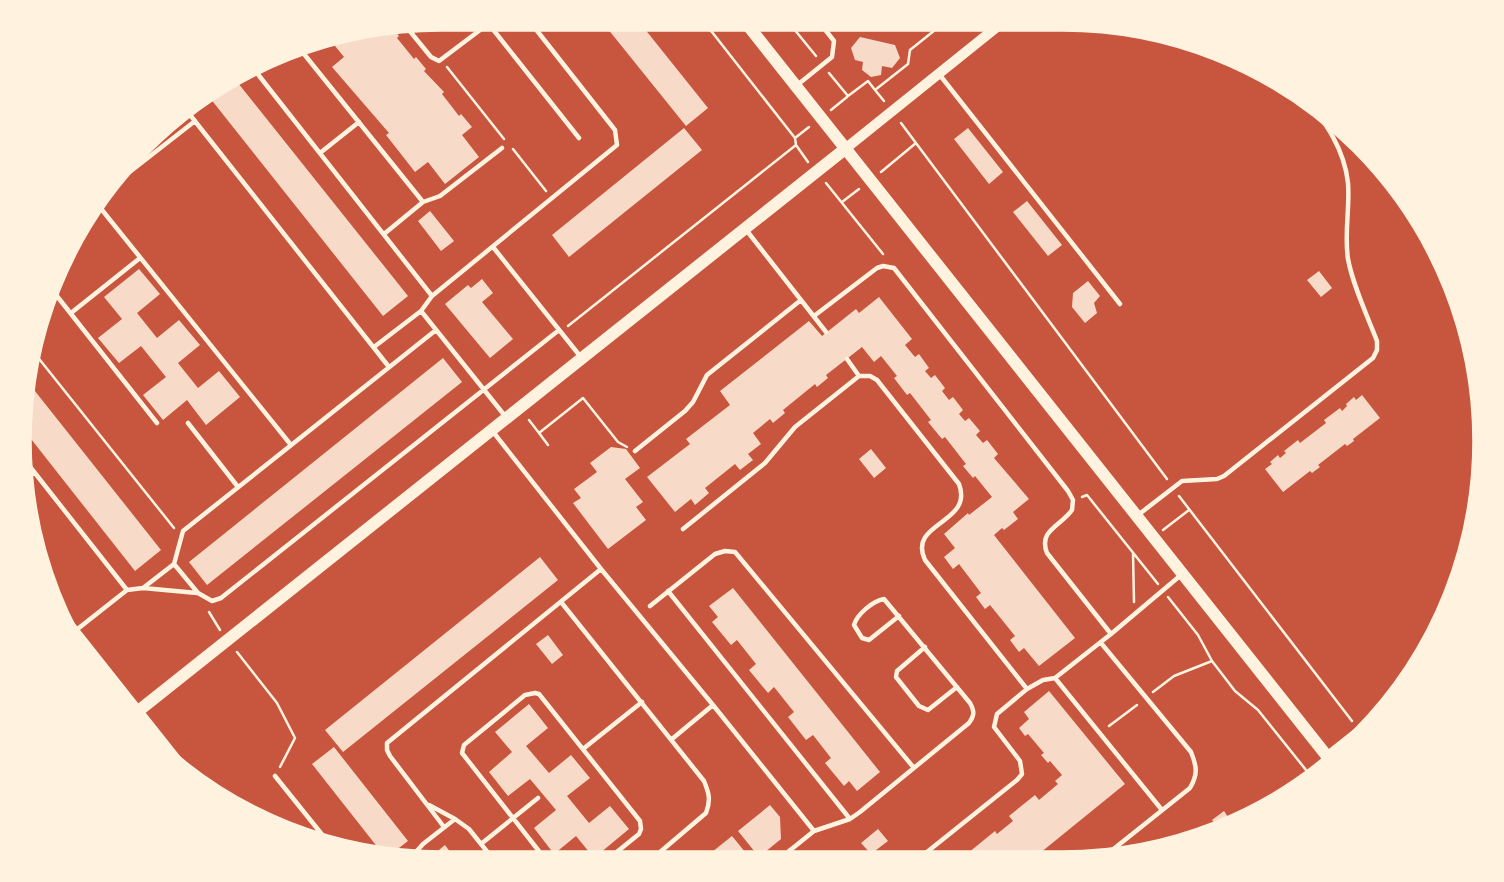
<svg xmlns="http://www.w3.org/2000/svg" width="1504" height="882" font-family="'Fira Sans',sans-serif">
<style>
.building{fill:#f7dbc8}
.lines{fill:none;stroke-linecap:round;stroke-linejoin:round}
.path{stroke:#fff3e0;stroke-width:2.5}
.service{stroke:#fff3e0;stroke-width:4.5}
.tertiary{stroke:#fff3e0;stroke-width:10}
.secondary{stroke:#fff3e0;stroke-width:12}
.rim{fill:none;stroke:#fff3e0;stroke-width:3.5}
</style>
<rect width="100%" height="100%" fill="#c8553d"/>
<path class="building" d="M599,18h37l72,90 -22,18z
M391,26l8,10 -2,2 17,21 2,-2 10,12 -2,2 20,21 -2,2 17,22 2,-2 11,13 -10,8 17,22 -34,27 -17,-22 -13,10 -29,-37 3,-2 -57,-66 12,-10 -17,-21 50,-8 1,2z
M860,37l35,8 5,13 -8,10 -10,-2 -1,9 -10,2 -9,-7 1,-8 -8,-2 -4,-12z
M234,78l174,218 -25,20 -177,-223z
M684,128l18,22 -133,107 -17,-22z
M968,128l35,44 -14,12 -35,-45z
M1027,201l35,44 -14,11 -35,-44z
M430,211l24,30 -13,10 -23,-30z
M139,269l21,25 -23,19 20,25 22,-18 21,25 -22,18 20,25 21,-17 21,26 -34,28 -19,-25 -24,20 -20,-25 23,-18 -25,-31 -22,17 -21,-25 24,-19 -18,-22z
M1319,271l13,17 -11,9 -14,-17z
M482,279l11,14 -11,9 31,37 -23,19 -45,-54 23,-19 3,3z
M1088,281l12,15 -6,7 3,10 -12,10 -13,-16 1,-14z
M879,297l33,42 -7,6 10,12 4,-3 10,14 -4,3 6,7 4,-3 10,13 -3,3 7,9 4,-3 10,13 -4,4 6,7 4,-3 11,13 -4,4 7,8 4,-3 11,14 -4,4 35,41 -16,13 5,7 -14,11 -2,-2 -8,7 81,103 -36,28 -15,-18 -5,4 -9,-12 5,-4 -25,-31 -5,4 -9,-12 5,-4 -22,-29 -6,5 -9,-12 11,-9 -11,-14 24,-21 1,2 23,-18 -17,-21 -2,2 -10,-12 3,-2 -21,-27 -3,2 -14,-17 3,-2 -21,-27 -3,2 -13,-17 3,-2 -16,-20 -7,6 -12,-15 -36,28 2,3 -11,9 -2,-3 -32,26 2,3 -12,10 -3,-4 -17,14 8,11 -13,10 5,6 -13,10 -5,-6 -30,24 4,5 -14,12 -4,-6 -16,13 -28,-35 43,-33 -4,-5 44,-34 -10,-14 89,-70 13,15 34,-27 3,4z
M443,358l19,24 -255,203 -18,-23z
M27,381l134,169 -26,21 -115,-146z
M1362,395l18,23 -27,21 1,2 -7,5 -2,-2 -27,21 2,2 -8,6 -2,-2 -27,21 -18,-23 7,-5 -2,-2 8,-7 2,3 6,-5 -2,-2 14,-11 2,3 26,-20 -2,-3 16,-12 2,3 5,-5 -1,-2 8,-7 2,3z
M611,447l15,2 14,19 -15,11 18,23 -7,5 10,13 -38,29 -35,-46 8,-5 -7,-9 23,-17 -7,-9z
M871,449l15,19 -12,10 -15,-19z
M540,557l18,23 -215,172 -18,-22z
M733,588l147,184 -23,19 -8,-10 -5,5 -19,-23 6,-5 -18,-23 -7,5 -18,-23 6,-5 -20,-25 -6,6 -19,-23 7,-6 -19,-24 -6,5 -19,-23 6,-5 -9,-11z
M548,635l15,20 -11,9 -16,-20z
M1049,691l76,93 -96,78 1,2h-69l10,-8 -3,-3 27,-22 2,3 16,-13 -4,-5 26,-21 4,5 19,-16 -3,-3 7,-6 -12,-14 -2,2 -7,-8 3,-2 -16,-19 -3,2 -6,-8 10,-9 -5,-7z
M529,704l19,24 -22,18 23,27 22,-18 19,23 -23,18 22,27 21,-17 19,23 -35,29 -18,-22 -22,18 -20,-26 22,-18 -26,-31 -22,17 -19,-24 23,-20 -17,-20z
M334,747l74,94 -22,17 -74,-94z
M770,805l10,12 1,22 -22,18 -21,-26z
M1224,811l6,9 -11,8 -7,-8z
M878,829l10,12 -17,13 -10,-11z
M732,836l18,22 -7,6h-46z
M445,845l14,19h-37z"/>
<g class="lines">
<path class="path" d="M698,18l14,14 83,106 1,7 12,17
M785,18l31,38
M645,26l11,-8
M447,67l57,72
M829,73l19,23 20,-15 7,9 33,-26 2,-14 40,-32
M875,90l9,11
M831,110l16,-13
M901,123l266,356
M795,138l14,-11
M513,149l33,42
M881,172l35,-29
M826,183l57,71
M842,202l17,-13
M568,326l228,-181
M32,350l142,178
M529,420l10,13 44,-35 35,44 9,5
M539,433l9,12
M1179,496l173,225
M1082,497l5,-2 71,89
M1163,530l26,-20
M1133,553l1,49
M1168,597l30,38 14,26 23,30 23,19 56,70
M209,612l11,18
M237,652l40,51 18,35 -15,29
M1153,692l21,-16 38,-15
M1109,726l28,-21"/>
<path class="service" d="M484,18l95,120
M404,24l27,33 8,4 57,-43
M304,40l-1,8 1,6 119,148
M253,68l179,228 -11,15 84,105
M939,74l181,230
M796,86l36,-29 2,-16 -18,-23
M183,106l206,261
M320,153l39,-31
M95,199l100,-78
M94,200l197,245
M747,231l79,101
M384,234l39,-32 17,-6 62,-48
M493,247l87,109
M49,286l108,137
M432,296l185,-151 -2,-15 -88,-112
M71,313l69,-55
M814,316l63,-48 6,-2 11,2 174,223 5,9 -1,10c-11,16 -34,20 -25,43l64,81 70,-59
M374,347l47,-36
M847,359l12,17
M188,423l50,64
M635,451l50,-40 8,-9 14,-27 94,-75
M20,454l107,136 16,-2 54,5
M24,480l10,-8
M1138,515l44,-34 35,-2 7,-3 149,-118 4,-8v-9c-10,-26 -24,-55 -29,-82 -4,-25 2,-51 0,-76 -4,-37 -25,-63 -46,-91
M683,529l82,-66 30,-36 64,-51h11l7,4 82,104c15,40 -52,38 -34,76l102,129
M174,564l24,29 14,8 9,-3 338,-268
M601,569l112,136
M143,588l31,-24 9,-33 253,-201
M668,591l182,228
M561,602l143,179c5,12 7,19 2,32l-60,51
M650,606l65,-52 10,-3 10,1 179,216
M75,631l52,-41
M925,647l-28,24 -1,6 23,29 9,4 29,-23
M1055,678l107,132
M672,739l41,-34 101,126 -41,33
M583,749l59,-47
M1326,754l67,-53
M275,776l57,71
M455,819l14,10 28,35
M444,827l-54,-71 -3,-6v-7l214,-174 -107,-136
M814,831l36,-12 10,-7 109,-89c5,-7 6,-11 1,-20l-86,-104c-11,2 -27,15 -30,26l8,13 7,2 30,-24
M481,844l57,-46
M790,850l10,14
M407,862l16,-18 32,-25 -26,-14
M1096,863l94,-75c8,-14 7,-21 1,-36l-90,-109
M549,864l-87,-111 2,-8 61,-50 10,-2 4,1 101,127 1,8 -2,5 -37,30
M912,864l105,-84 5,-6 -2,-13 -26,-34 3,-13 30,-25 16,-9 12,-2 56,-44"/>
<path class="tertiary" d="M845,149l163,-131"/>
<path class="secondary" d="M742,18l592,747
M59,613l130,164
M127,720l718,-571"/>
</g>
<path d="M0 0H1504V882H0ZM441 30H1063A411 411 0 0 1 1474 441V441A411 411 0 0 1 1063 852H441A411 411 0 0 1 30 441V441A411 411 0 0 1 441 30Z" fill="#fff3e0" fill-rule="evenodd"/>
<path class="rim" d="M441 30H1063A411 411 0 0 1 1474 441V441A411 411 0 0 1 1063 852H441A411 411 0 0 1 30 441V441A411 411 0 0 1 441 30Z"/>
</svg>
